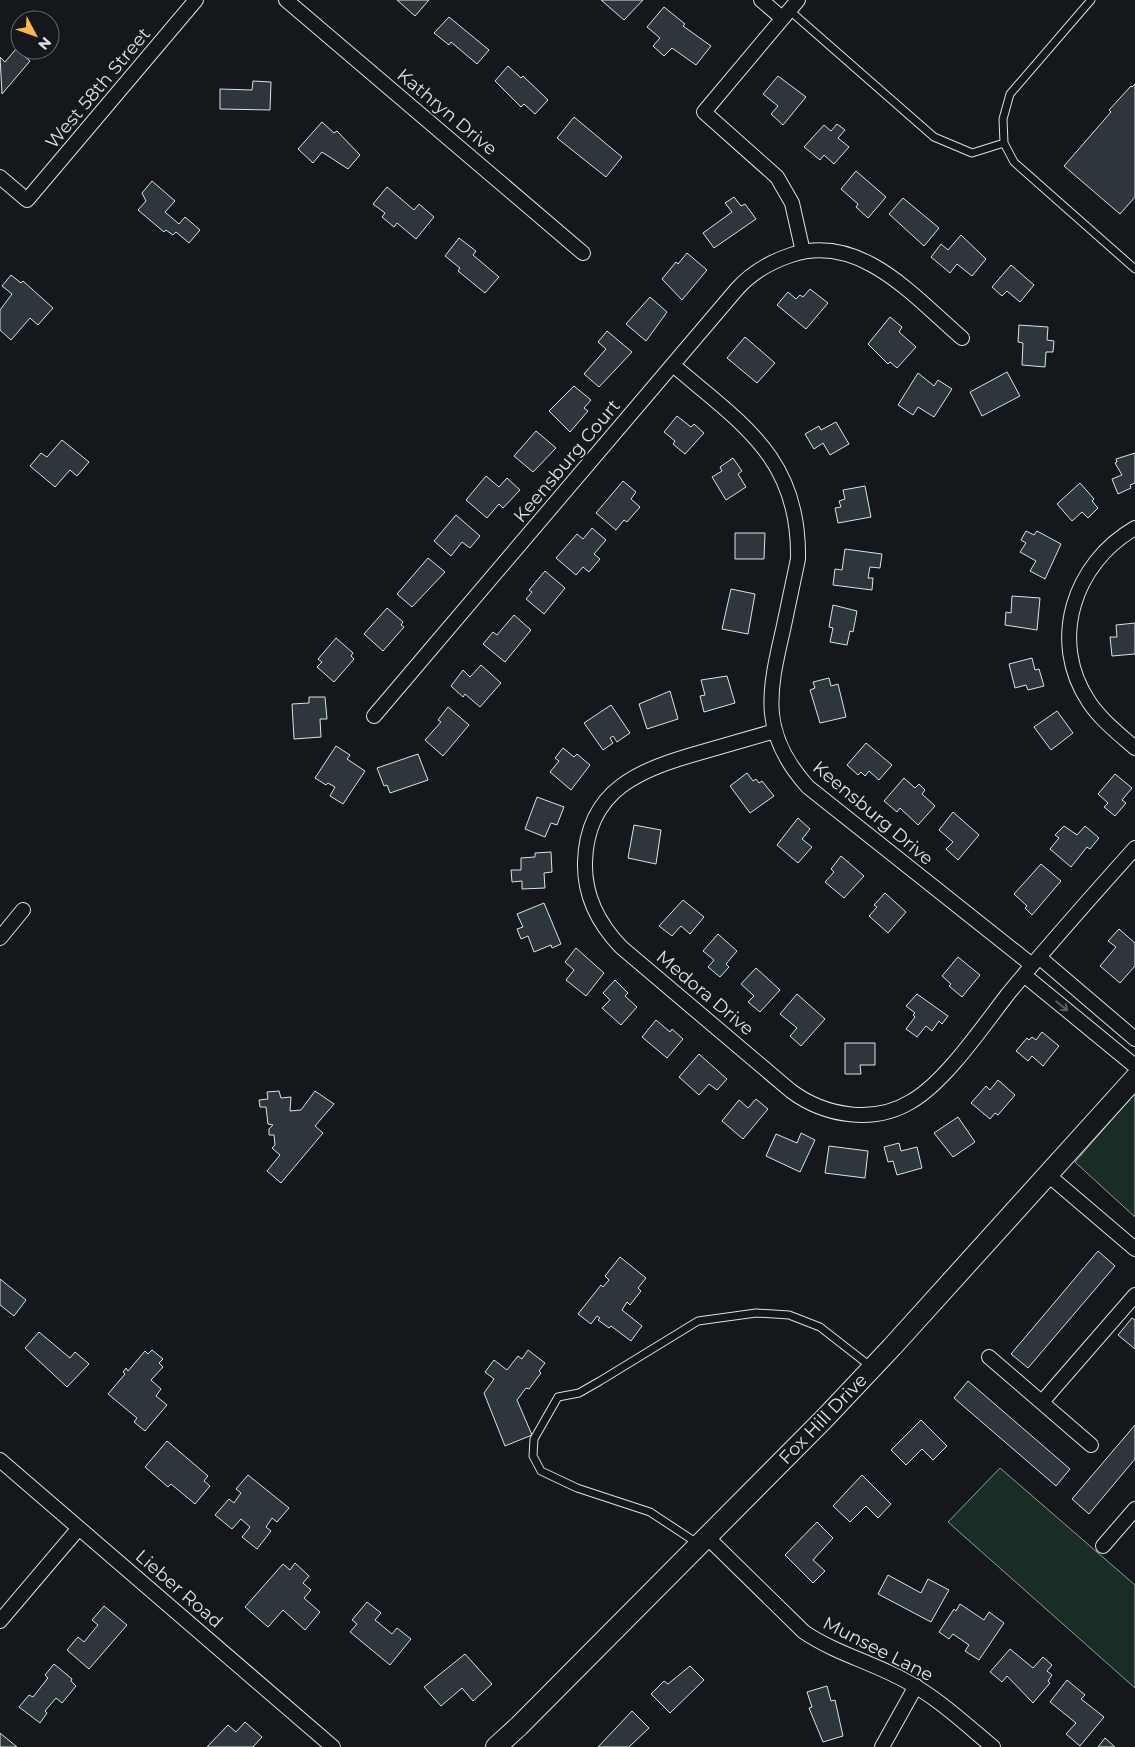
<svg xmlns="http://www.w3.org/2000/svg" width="1135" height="1747" font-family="Montserrat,sans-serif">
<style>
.green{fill:#1a2d24;stroke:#939e99}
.building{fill:#2c363c;stroke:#d8e6dc}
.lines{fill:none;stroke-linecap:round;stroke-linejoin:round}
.lane-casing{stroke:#d8e6dc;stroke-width:9}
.street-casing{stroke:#d8e6dc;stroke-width:16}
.secondary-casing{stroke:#d8e6dc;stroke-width:22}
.lane{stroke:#14181c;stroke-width:7}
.street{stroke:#14181c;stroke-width:14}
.secondary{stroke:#14181c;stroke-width:20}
.oneway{stroke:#59605f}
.labels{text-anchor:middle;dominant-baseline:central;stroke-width:4;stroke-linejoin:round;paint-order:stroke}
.street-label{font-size:18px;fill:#d8e6dc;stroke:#14181c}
</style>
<rect width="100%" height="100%" fill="#14181c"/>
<path class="green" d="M1135,1093v124l-60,-55z
M1000,1468l135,117v103l-187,-166z"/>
<path class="building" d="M397,0h32l-14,16z
M601,0h42l-19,20z
M664,7l21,17 -2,2 28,20 -15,19 -24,-17 -8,8 -11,-10 7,-8 -13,-11z
M449,17l40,33 -12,14 -26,-22 -2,3 -15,-12z
M16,49l14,12 -28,33 -2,-37 5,5z
M508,66l13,12 2,-2 25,24 -13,14 -11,-10 -3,3 -26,-26z
M778,76l28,21 -23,28 -12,-11 7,-8 -15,-12z
M253,81l18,1 -1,28 -50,-1v-20l32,1z
M1135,84v113l-15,17 -56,-48 47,-54 -2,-2 22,-24 1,1z
M574,117l48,40 -16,20 -49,-39z
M322,122l12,11 3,-2 23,24 -12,14 -26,-17 -9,11 -15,-14z
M837,124l8,6 -7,8 11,9 -15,17 -10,-9 -4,5 -16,-13 20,-22 7,6z
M856,171l30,26 -18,21 -12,-11 2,-3 -17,-15z
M152,181l23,20 -10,11 14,12 6,-7 15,13 -11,13 -13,-11 -3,3 -7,-5 -2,2 -26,-22 8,-9 -4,-8z
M387,187l27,23 5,-6 15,13 -18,22 -19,-16 -3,4 -12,-10 3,-4 -12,-9z
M734,197l7,9 4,-2 11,15 -42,29 -11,-15 29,-21 -7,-9z
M903,198l36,30 -15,18 -35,-32z
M961,235l25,24 -14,17 -15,-12 -7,9 -19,-16 10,-13 7,6z
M459,238l17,13 -3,4 26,22 -14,16 -27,-22 2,-3 -15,-12z
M687,253l20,17 -25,30 -20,-21 14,-17 2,2z
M1011,265l23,20 -14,17 -13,-11 -5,5 -10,-9z
M11,275l10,8 2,-2 30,27 -15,17 -8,-7 -19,22 -11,-10v-20l12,-16 -10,-8z
M810,289l18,14 -22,26 -29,-24 11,-13 8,7 4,-4 3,2z
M650,297l17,15 -21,29 -20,-17z
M890,317l12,10 -3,5 17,15 -19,21 -7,-6 -2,2 -20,-20z
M1019,325l29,2 -1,13 7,1 -1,11h-7l-1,15 -23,-2 1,-22 -5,-1z
M607,331l25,21 -33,35 -15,-13 22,-25 -8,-7z
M745,337l30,26 -18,20 -30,-25z
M1007,372l13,24 -38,20 -12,-24z
M918,373l16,13 4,-6 14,9 -18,28 -16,-10 -5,8 -15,-10z
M574,386l17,14 -7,8 4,3 -18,21 -21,-21z
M677,416l14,11 3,-3 10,9 -19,21 -12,-10 2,-3 -11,-9z
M836,422l13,22 -19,11 -7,-12 -9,6 -9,-15 14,-8 2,4z
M536,431l20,17 -23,24 -19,-16z
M62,440l27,22 -12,14 -7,-6 -15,17 -25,-21 11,-13 6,4z
M1135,453v30l-5,2 1,3 -13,6 -6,-15 10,-4 -7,-12 2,-1 -1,-3z
M733,458l9,13 -4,3 8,13 -20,13 -14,-23 10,-6 -2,-4z
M486,476l13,11 8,-9 13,12 -17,18 -4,-4 -12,14 -21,-18z
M623,481l13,11 -5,7 9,8 -13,15 -3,-2 -8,10 -20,-17z
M1080,483l14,16 -2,2 6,7 -10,10 -6,-6 -10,9 -15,-17z
M865,486l6,31 -33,6 -3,-15 6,-1 -2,-6 6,-2 -2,-9z
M456,515l24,21 -10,12 -8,-6 -11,14 -17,-15z
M592,528l14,12 -12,14 6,5 -11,13 -6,-5 -7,8 -20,-17 21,-24 6,5z
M1026,531l8,4 3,-4 24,13 -16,35 -15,-8 6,-10 -16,-9 6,-9 -5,-3z
M735,533h30l-1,26h-29z
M845,549l37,5 -2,14 -10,-1 -2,11h5l-1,12 -39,-5 2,-16 7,1z
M428,558l17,14 -33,35 -15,-13z
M545,571l20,17 -21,26 -18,-15 6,-7 -3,-2z
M731,589l24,5 -7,40 -26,-5z
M1012,596l28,2 -3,32 -32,-5 1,-13 5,1z
M833,605l24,6 -4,21 -3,-1 -3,14 -17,-3 3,-14 -4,-1z
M387,608l16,14 -2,3 3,2 -21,24 -19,-17z
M514,615l17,15 -26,32 -22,-18 10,-12 4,3z
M1135,623v31l-23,2 -2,-19h7l-1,-12z
M336,638l17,15 -2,3 3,3 -20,23 -17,-15 5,-5 -4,-3z
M1032,658l3,12 4,-1 5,17 -16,4 -2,-5 -11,3 -6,-24z
M481,665l20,18 -21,24 -15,-13 -2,3 -12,-11 12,-16 7,7z
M727,676l8,27 -31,9 -4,-16 5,-1 -4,-15z
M829,678l2,8 7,-2 8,33 -26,6 -10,-33 5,-2 -2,-6z
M670,691l8,28 -31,10 -8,-25z
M309,697h16l2,22h-7l1,18 -27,2 -2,-35 17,-1z
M611,705l19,28 -13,9 -4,-6 -3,2 3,5 -10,7 -19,-27z
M448,707l21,18 -26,31 -18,-16 16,-18 -3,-2z
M1057,711l16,22 -22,17 -17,-23z
M866,743l26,22 -13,15 -10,-9 -4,5 -4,-4 -3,3 -11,-10z
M336,746l14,9 -3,4 18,12 -22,33 -13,-8 5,-9 -7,-4 -2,2 -11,-7z
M563,748l11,9 3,-3 13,11 -19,25 -21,-18 9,-11 -4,-3z
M418,754l10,26 -38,13 -3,-8 -3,1 -7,-18z
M747,773l6,8 3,-2 3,4 3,-2 12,15 -24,17 -20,-27z
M1115,774l17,14 -10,12 4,3 -11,13 -11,-9 4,-4 -10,-9z
M904,778l11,10 4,-4 6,6 -3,4 13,12 -17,19 -18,-17 -3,4 -13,-11z
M537,797l27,10 -7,18 -6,-2 -6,14 -20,-8z
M953,812l26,23 -21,25 -12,-11 7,-7 -14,-12z
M798,818l12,11 -8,10 10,8 -14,16 -21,-18z
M634,825l27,5 -5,34 -28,-6z
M1064,826l13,9 8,-9 14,12 -9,11 -3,-2 -16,20 -21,-18 9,-11 -4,-3z
M551,852l1,20 -8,1 1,15 -23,1v-8l-10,1 -1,-12h10v-12l14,-1v-4z
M841,856l23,20 -20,22 -19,-16 9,-10 -3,-3z
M1041,864l20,17 -29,34 -7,-7 2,-2 -13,-12z
M885,893l21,19 -18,21 -19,-17 8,-9 -3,-2z
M683,900l21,17 -14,17 -9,-8 -9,10 -13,-10z
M544,903l17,41 -9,4 -1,-3 -17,7 -6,-16 -7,3 -4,-10 6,-2 -6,-13z
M1119,929l16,14v23l-15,17 -20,-17 16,-19 -8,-6z
M718,934l19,17 -11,13 3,3 -9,10 -12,-10 6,-7 -11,-9z
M576,948l28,25 -18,23 -20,-16 8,-10 -9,-8z
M958,957l22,18 -18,22 -13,-11 2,-2 -9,-8z
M756,968l24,22 -20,22 -12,-10 6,-6 -13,-12z
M615,980l13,13 -3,3 12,11 -16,18 -19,-17 8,-8 -7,-7z
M797,994l28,25 -24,27 -11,-10 7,-8 -17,-14z
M917,994l31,22 -6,8 -3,-3 -7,10 -6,-5 -9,11 -11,-8 9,-12 -2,-2 2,-2 -9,-7z
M656,1020l14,12 2,-3 11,10 -16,19 -25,-21z
M1042,1032l17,14 -16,20 -11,-10 -4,5 -12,-10 11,-13 2,2 3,-3 4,3z
M845,1043h30v22h-15l1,9h-16z
M699,1054l28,25 -10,11 -8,-6 -10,11 -20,-18z
M998,1080l17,15 -17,20 -3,-2 -5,6 -19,-16 15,-17 4,4z
M279,1091l2,7 10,-1 -1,14 11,-1 14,-19 19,13 -19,22 8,7 -42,50 -14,-12 13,-16 -8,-7 3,-3 -1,-10h-5v-6l4,-4 -5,-1 -2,-17h-6l-1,-7 9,-1 -1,-7z
M756,1099l12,10 -25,30 -21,-18 17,-21 9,8z
M958,1117l17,25 -22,15 -19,-24z
M801,1133l14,7 -15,32 -34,-16 10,-22 21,9z
M899,1143l2,8 16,-4 5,21 -25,7 -4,-14 -5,1 -4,-15z
M829,1146l39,5 -3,27 -40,-5z
M1098,1251l17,15 -87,102 -17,-14z
M620,1257l26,21 -8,10 3,3 -11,14 -3,-3 -5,8 20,16 -11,15 -20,-15 -2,2 -11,-8 2,-2 -3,-2 -6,8 -13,-10 23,-29 2,2 6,-7 -4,-4z
M0,1279l26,21 -12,16 -14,-11z
M1132,1318l3,2v29l-17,-14z
M39,1332l31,26 5,-6 14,12 -22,23 -42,-39z
M152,1350l11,9 -4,4 4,4 -12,13 10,9 -5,7 11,9 -22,26 -11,-9 3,-4 -29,-24 17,-20 -2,-2 3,-4 2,3 17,-20 3,3z
M528,1350l17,13 -6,8 2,2 -12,16 -3,-1 -9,12 15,35 -27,11 -21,-53 10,-14 -9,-7 9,-12 13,10 11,-14 4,3z
M968,1381l102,88 -14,17 -102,-88z
M921,1420l26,26 -14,14 -11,-11 -16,16 -15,-15z
M1135,1425v34l-46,55 -17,-15z
M167,1441l41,35 -4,5 6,5 -15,18 -24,-20 -3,3 -23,-20z
M248,1475l41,33 -12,14 -5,-4 -6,9 5,4 -14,18 -15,-12 8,-10 -9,-8 -9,10 -17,-14 14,-16 5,4 7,-10 -5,-4z
M862,1475l29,29 -13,14 -12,-12 -16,16 -17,-16z
M817,1522l16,16 -20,22 12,11 -12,12 -28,-28z
M295,1563l14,13 -6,7 8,7 -7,8 16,14 -15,18 -22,-20 -15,17 -23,-20 38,-43 7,6z
M888,1575l33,18 7,-14 21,11 -18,32 -53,-28z
M367,1602l14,11 -6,7 17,14 5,-6 14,11 -21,26 -40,-33 7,-8 -5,-4z
M960,1604l24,16 5,-8 15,11 -25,37 -14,-9 4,-6 -16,-11 -4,5 -10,-7 15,-23 2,2z
M104,1606l23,19 -38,44 -22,-19 11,-13 6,5 14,-17 -6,-5z
M1010,1649l23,19 10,-11 9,8 -5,6 5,4 -4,6 2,2 -17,20 -26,-27 -5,6 -12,-10z
M465,1654l27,30 -19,17 -11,-13 -21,18 -17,-19z
M54,1664l18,15 -1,2 5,5 -14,17 -6,-5 -11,13 2,2 -7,10 -21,-16 10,-12 4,2 15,-19 -3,-3z
M690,1666l14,14 -34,33 -19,-19 13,-13 4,3z
M1067,1680l18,15 -4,4 23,18 -24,29 -14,-12 10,-11 -26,-21z
M827,1686l4,15 4,-1 8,36 -20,6 -14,-34 3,-1 -5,-15z
M632,1711l17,17 -20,19h-31z
M245,1722l17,15 -9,10h-46l21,-22 8,7z
M0,1733l17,14h-17z
M1105,1738l10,9h-17z"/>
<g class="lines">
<g class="lane-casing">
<path id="lane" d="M1091,0l-81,94 -7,25 1,24 10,19 121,107
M789,10l145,127 38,16 32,-10
M697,1543l-47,-31 -73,-24 -36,-17 -8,-15 1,-17 24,-42 21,-4 21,-12 98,-60 58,-8 33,2 31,12 50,39"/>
</g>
<g class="street-casing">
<path id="street" d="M286,0l297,253
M761,0l21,18
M798,0l-94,112 73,65 15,26 11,49
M0,177l27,23 169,-200
M673,365c69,59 127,93 125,194 -5,24 -10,47 -15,71 -15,64 -23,104 25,157l224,178
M1135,528c-61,35 -87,113 -46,174 12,18 29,31 46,46
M374,716l363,-427c15,-17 33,-27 54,-34 70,-23 124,43 171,83
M775,731c-24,7 -49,14 -73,21 -60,17 -115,36 -117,110 -1,34 13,61 36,85l170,144c35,26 84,33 121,10 34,-20 71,-75 96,-107 41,-50 84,-98 127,-146
M0,938l23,-28
M1039,957l96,82
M1024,975l111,91
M1047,1174l88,75
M989,1357l102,88
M1042,1402l93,-107
M0,1460l333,287
M707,1537l97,95c31,21 67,30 100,48 33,17 60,43 89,67
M1103,1546l32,-37
M0,1621l79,-93
M882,1747l34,-61"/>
</g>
<g class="secondary-casing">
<path id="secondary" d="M496,1747l23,-21 305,-307 68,-72 243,-269"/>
</g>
<use href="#lane" class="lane"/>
<use href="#street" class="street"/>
<use href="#secondary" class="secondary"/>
</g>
<defs><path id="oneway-shaft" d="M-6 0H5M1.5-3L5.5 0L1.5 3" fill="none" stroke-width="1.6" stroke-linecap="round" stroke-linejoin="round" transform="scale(1.25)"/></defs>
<use class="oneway" href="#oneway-shaft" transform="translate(1062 1006) rotate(39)"/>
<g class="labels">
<g class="street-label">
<text transform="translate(98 88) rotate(-50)">West 58th Street</text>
<text transform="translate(447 112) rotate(40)">Kathryn Drive</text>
<text transform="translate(567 461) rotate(-50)">Keensburg Court</text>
<text transform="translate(873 813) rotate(40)">Keensburg Drive</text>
<text transform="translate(705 993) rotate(40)">Medora Drive</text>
<text transform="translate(823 1419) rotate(-46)">Fox Hill Drive</text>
<text transform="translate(179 1589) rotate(41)">Lieber Road</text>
<text transform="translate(878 1649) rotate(27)">Munsee Lane</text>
</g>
</g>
<g transform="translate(35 35) rotate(131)"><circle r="24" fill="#14181c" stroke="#626a69"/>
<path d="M0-4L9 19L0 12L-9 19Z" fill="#ffb74d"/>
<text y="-8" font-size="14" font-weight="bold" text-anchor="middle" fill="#d8e6dc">N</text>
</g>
</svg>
